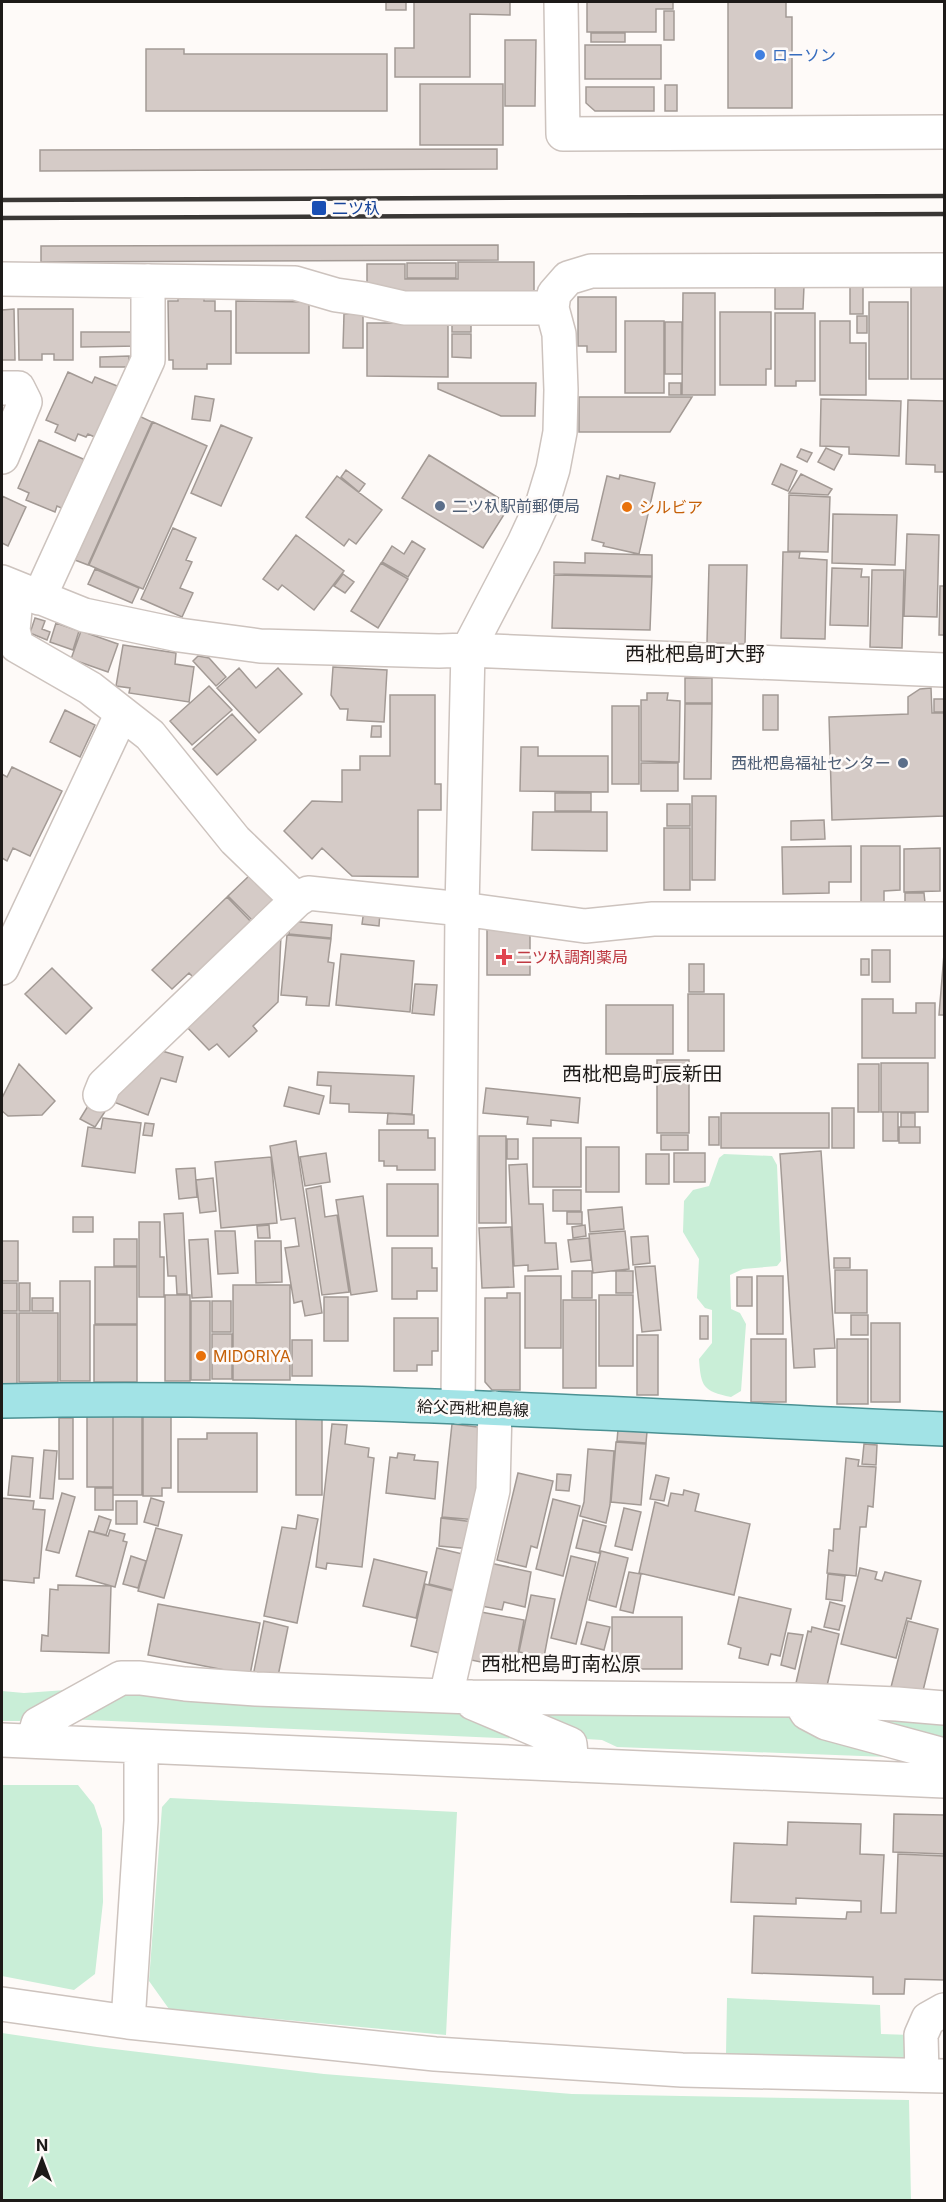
<svg xmlns="http://www.w3.org/2000/svg" width="946" height="2202" font-family="Inter,'Noto Sans JP',sans-serif">
<style>
.green{fill:#c9eed7}
.building{fill:#d5cbc7;stroke:#a39a95;stroke-width:1.5}
.lines{fill:none;stroke-linecap:round;stroke-linejoin:round}
.minor-casing{stroke:#cdc3be;stroke-width:36}
.major-casing{stroke:#4b9193;stroke-width:36}
.minor{stroke:#fff;stroke-width:33}
.major{stroke:#a2e3e6;stroke-width:33}
.rail{stroke:#3a3735;stroke-width:4.5}
.shop-dot{fill:#3f7fe0;stroke:#fefaf8;stroke-width:2}
.transit-dot{fill:#1a4fb4;stroke:#fefaf8;stroke-width:2}
.service-dot{fill:#5c6f8a;stroke:#fefaf8;stroke-width:2}
.food-dot{fill:#e8710a;stroke:#fefaf8;stroke-width:2}
.health-dot{fill:#e0444e;stroke:#fefaf8;stroke-width:2}
.labels{text-anchor:middle;dominant-baseline:central;stroke-width:5;stroke-linejoin:round;paint-order:stroke}
.shop-label{font-size:16px;fill:#366cbe;stroke:#fefaf8;text-anchor:start}
.transit-label{font-size:16px;fill:#164399;stroke:#fefaf8;text-anchor:start}
.service-label{font-size:16px;fill:#4e5e75;stroke:#fefaf8;text-anchor:start}
.food-label{font-size:16px;fill:#c56008;stroke:#fefaf8;text-anchor:start}
.health-label{font-size:16px;fill:#be3a42;stroke:#fefaf8;text-anchor:start}
.street-label{font-size:16px;fill:#1d1a18;stroke:#fefaf8}
.quarter-label{font-size:20px;fill:#1d1a18;stroke:#fefaf8}
</style>
<rect width="100%" height="100%" fill="#fefaf8"/>
<path class="green" d="M724,1154l48,2 5,9 4,96 -4,5 -34,3 -13,6 1,34 9,4 6,11 -5,67 -10,6c-28,-6 -30,-10 -32,-38l13,-16v-33l-7,-2 -8,-10 2,-39 -16,-27 1,-31 9,-11 16,-4 10,-28z
M125,1686l331,15 91,39 -482,-21z
M80,1689l-60,32h-18v-30l22,2z
M785,1705l130,53 -298,-11 -15,-7 -16,-1 -83,-31z
M820,1707l124,7v30z
M2,1785h76l16,20 8,24 1,73 -8,72 -21,16 -72,-14z
M170,1798l287,14 -11,223 -277,-26 -20,-28 13,-174z
M727,1998l153,7 1,29 30,1 1,28 -186,-9z
M2,2033l95,14 227,27 248,20 337,6 2,100h-909z"/>
<path class="building" d="M386,2h20v8h-20z
M414,2h96v13l-40,-1v63h-75v-29h19z
M587,2h86v7h-17v23h-69z
M728,2h58v15h6v91h-64z
M664,11h10v29h-10z
M591,33h34v9h-34z
M505,40h31l-1,66h-30z
M585,45h76v34h-76z
M146,49h38v5h203v57h-241z
M420,84h83v61h-83z
M665,85h12v26h-12z
M586,87h68v24h-59l-9,-8z
M497,149v20l-457,2v-21z
M498,245v15l-457,2v-16z
M458,262h76v30h-143l-24,-6v-22h38v15h53z
M407,263h49v15h-49z
M911,284h33v95h-33z
M850,285h13v29h-13z
M775,286h29l-1,23h-28z
M683,293h32v102h-33z
M178,295h26v6h11v10h16v53h-24v5h-34v-9h-4l-1,-59h10z
M578,297h38v55h-29v-6h-9z
M236,301l73,1v51h-73z
M869,302h39v77h-39z
M14,309l1,51h-13v-50z
M18,309h55v51h-19v-6h-12v6h-23z
M720,312h51v57h-5v16h-46z
M775,313h40v68h-19v5h-21z
M344,314h19v34h-20z
M857,316h10v17h-10z
M625,321h39v72h-39z
M820,321h30v22h16v52h-46z
M452,322h19v10h-19z
M665,322h17v52h-17z
M367,323h81v54l-81,-1z
M81,332h57v14l-57,1z
M452,334h19v24l-19,-1z
M129,356v11h-29v-10z
M68,372l24,11 3,-6 27,11 -23,51 -11,-5 -2,3 -8,-3 -3,7 -20,-9 3,-7 -12,-5z
M438,383h98l-1,33h-34l-63,-27z
M669,383h12v12h-12z
M195,396l19,3 -4,22 -18,-2z
M579,397h113l-22,35h-91z
M821,399l80,2 -2,55 -50,-2v-7l-29,-1z
M908,400l36,1v71h-9v-7l-29,-1z
M139,416l13,6 -64,143 -13,-5z
M153,422l54,24 -64,143 -54,-24z
M221,425l31,13 -31,68 -30,-13z
M39,440l51,22 -22,49 -11,-5 -2,6 -29,-12 3,-7 -11,-5z
M826,448l16,7 -8,15 -16,-8z
M801,449l11,4 -5,9 -10,-5z
M429,455l81,50 -27,43 -81,-50z
M781,464l16,7 -9,20 -16,-7z
M346,470l19,14 -6,8 -18,-15z
M801,474l31,15 -4,6 -39,-2z
M620,475l35,8 -16,71 -36,-8 1,-3 -12,-3 15,-64 12,3z
M337,476l45,34 -26,34 -7,-5 -5,7 -38,-29z
M789,495l41,2 -2,55 -40,-1z
M2,496l24,11 -18,39 -6,-3z
M833,514l64,1 -2,50 -63,-2z
M173,528l23,10 -10,22 6,2 -12,26 13,5 -11,24 -41,-18z
M907,534l32,1 -2,82 -33,-1z
M296,535l48,36 -30,39 -32,-25 -4,5 -15,-11z
M412,541l13,8 -17,28 -26,-15 10,-16 12,8z
M783,552h17l-1,6 28,2 -2,79 -44,-1z
M585,553l67,2v21l-98,-2v-12l31,1z
M381,563l27,16 -30,49 -27,-17z
M709,565h38l-2,79 -38,-1z
M832,568l30,1 -1,8h8l-1,49 -38,-1z
M95,569l44,19 -7,15 -44,-19z
M872,570h32l-2,78 -32,-1z
M343,574l11,8 -9,11 -11,-7z
M554,575l98,2 -2,53 -98,-2z
M940,586h4v49h-5z
M35,618l10,3 -3,8 8,3 -3,8 -17,-7z
M56,623l23,8 -6,19 -23,-8z
M81,631l37,13 -10,28 -37,-13z
M123,645l53,8 -1,11 19,3 -5,35 -60,-9 1,-5 -14,-2z
M198,656l11,2 17,19 -10,9 -23,-25z
M333,667l54,3 -3,52 -37,-2 1,-11h-8l-9,-14z
M239,668l17,20 22,-20 24,26 -43,39 -42,-45z
M685,678h27v25h-27z
M209,686l23,24 -40,35 -22,-24z
M931,688l1,25h12v103l-112,4 -3,-103 79,-3v-17l12,-8z
M647,693h21l-1,7 13,1 -1,61 -38,-1v-61h6z
M390,695h45v89h6v26h-23v67l-66,-1 -30,-28 -10,11 -28,-28 28,-30 30,1v-32h18v-14h30z
M763,695h15v35h-15z
M934,699h10v13h-10z
M685,704h27l-1,75h-27z
M612,706h27v78h-27z
M65,710l30,15 -15,32 -30,-15z
M232,714l24,26 -39,35 -24,-26z
M372,726h9v11h-10z
M521,747h17v9h70v36l-88,-1z
M641,763h37v28h-37z
M12,767l50,24 -32,65 -17,-8 -6,13 -5,-3v-84l5,3z
M555,793h36v18h-36z
M692,796h24l-1,84h-23z
M667,804h23v22h-23z
M533,812h74v39l-75,-1z
M824,820l1,19 -34,1v-19z
M664,828h26v62h-26z
M851,846v36h-22v11l-46,1 -1,-47z
M861,846h39v44l-16,1v12h-23z
M940,848v43l-36,1v-43z
M250,875l32,32 -22,21 -32,-32z
M905,893h19l1,10h-20z
M227,897l31,32 -57,56 -12,-12 -17,16 -20,-19z
M364,910l16,2 -1,14 -17,-2z
M290,921l42,4 -1,13 -42,-4z
M487,929l43,5v41h-43z
M281,935l-3,67 -25,24 4,5 -28,26 -12,-13 -8,6 -25,-26z
M287,935l44,4 -3,23 6,1 -5,43 -23,-1 1,-8 -26,-2z
M872,950h18v32h-18z
M341,954l73,7 -4,51 -74,-7z
M944,954v61h-5z
M861,959h8v16h-8z
M689,964h15v28h-15z
M52,968l40,40 -26,26 -41,-40z
M415,984l22,1 -3,30 -22,-2z
M688,994h36v57h-36z
M862,999h31v14h23v-10h19v55h-73z
M606,1005h67v49h-67z
M155,1049l28,8 -7,25 -15,-4 -13,37 -37,-14z
M657,1060h32v73h-32z
M881,1063h47v49h-47z
M19,1064l36,37 -13,14 -34,1 -6,-5v-13z
M858,1064h21v48h-21z
M318,1072l96,4 -2,38 -63,-2v-8l-19,-1 1,-17 -14,-1z
M289,1087l35,9 -5,18 -35,-8z
M486,1088l94,10 -2,25 -27,-3v6l-24,-2 1,-7 -45,-4z
M91,1101l15,9 -11,17 -15,-8z
M832,1108h22v40h-22z
M883,1112h15v29h-15z
M388,1113l26,2v9h-27z
M721,1113h108v35h-108z
M901,1113h14v14h-14z
M709,1117h10v28h-10z
M103,1118l38,5 -6,50 -53,-7 6,-39 13,2z
M145,1123l9,1 -2,12 -9,-1z
M899,1127h21v16h-21z
M379,1130h49v8h7v32h-38v-4h-13v-5h-5z
M661,1135h27v15h-27z
M479,1136h27v87h-27z
M533,1138h48v49h-48z
M507,1139h11v20h-11z
M296,1141l26,172 -17,3 -3,-15 -8,2 -9,-55 14,-2 -4,-28 -14,2 -11,-74z
M586,1147h33v45h-33z
M821,1151l14,197 -21,1 1,18 -21,1 -14,-214z
M326,1153l4,29 -25,4 -5,-29z
M674,1153h31v29h-31z
M646,1154h23v30h-23z
M271,1157l6,66 -56,5 -6,-66z
M527,1164l2,40h14l2,39h11l2,26 -30,2v-6l-14,1 -5,-101z
M195,1168l2,29 -18,2 -3,-30z
M213,1178l3,33 -16,2 -4,-33z
M387,1184h51v52h-51z
M321,1186l4,31 12,-2 12,77 -27,3 -16,-106z
M553,1190h28v21h-28z
M363,1196l14,95 -26,4 -15,-95z
M622,1207l2,22 -34,3 -2,-22z
M567,1212h15v12h-15z
M183,1213l4,81h-10l-1,-18h-8l-4,-62z
M73,1217h20v15h-20z
M139,1222h21v35h4v40h-25z
M269,1225l1,13h-12l-1,-12z
M585,1225l1,11 -13,2 -1,-11z
M511,1227l3,60 -32,1 -3,-60z
M215,1231h20l3,42 -20,1z
M625,1231l4,38 -36,4 -4,-39z
M648,1236l2,27 -17,2 -2,-28z
M589,1238l2,22 -20,2 -3,-22z
M114,1239h23v27h-23z
M208,1239l4,58 -20,1 -3,-58z
M2,1241h16v40h-16z
M255,1241h26l1,41 -26,1z
M392,1248h40v20h5v23h-20v8h-25z
M834,1258h16v10h-16z
M655,1266l6,64 -19,2 -7,-65z
M95,1267h42v57h-42z
M835,1270h32v43h-32z
M572,1271h20v27h-20z
M616,1271h17v22h-17z
M525,1276h36v72h-36z
M757,1276h26v58h-26z
M737,1277h15v29h-15z
M60,1281h30v100h-30z
M2,1283h15v28h-15z
M19,1283h11v28h-11z
M233,1285h57v95h-57z
M507,1293h13v97h-28l-7,-8v-84h22z
M165,1295h25v86h-25z
M599,1295h34v71h-34z
M324,1297h24v44h-24z
M32,1298h21v13h-21z
M563,1300h33v88h-33z
M191,1301h19v79h-19z
M212,1301h19v31h-19z
M2,1313h15v71h-15z
M19,1313h39v69h-39z
M851,1315h17v20h-17z
M700,1316h8v23h-8z
M394,1318h44v33h-6v14h-15v6h-23z
M871,1323h29v79h-29z
M94,1325h43v57h-43z
M212,1334h20v45h-20z
M637,1335h21v60h-21z
M751,1339h35v63h-35z
M837,1339h31v65h-31z
M292,1340h20v36h-20z
M87,1416h26v71h-26z
M113,1416h29v79h-29z
M143,1416h28v72h-9v8h-19z
M59,1418h14v61h-14z
M296,1419h26v76h-26z
M332,1424l15,1 -2,19 24,4 -1,9 6,1 -12,109 -35,-4 -1,6 -10,-2z
M452,1424l34,4 -9,92 -35,-3z
M618,1429l29,3 -1,11 -29,-2z
M207,1433h50v59h-79v-53h29z
M616,1442l30,2 -5,61 -30,-3z
M864,1444l13,1 -1,20 -14,-1z
M588,1449l26,2 -4,54 -4,18 -26,-7 4,-14z
M44,1450l13,1 -4,48 -13,-1z
M398,1453l17,2 -1,5 24,2 -3,37 -49,-6 4,-36 7,1z
M12,1456l21,2 -3,39 -22,-2z
M846,1458l13,2 -1,6 18,1 -3,40 -5,-1 -2,21h-6l-4,49 -29,-3 2,-23 4,1 1,-22h6z
M518,1473l35,8 -16,67 -6,-2 -5,21 -29,-7z
M557,1474l14,1 -2,16 -13,-1z
M656,1475l13,3 -5,23 -14,-2z
M95,1488h18v22h-18z
M684,1490l15,4 -4,17 55,13 -16,71 -95,-22 16,-71 13,4 3,-13 12,2z
M62,1493l13,4 -16,56 -13,-3z
M2,1498l32,3 -1,8 12,1 -6,68h-5v5l-32,-3z
M151,1498l13,4 -6,24 -14,-4z
M553,1499l27,7 -17,70 -27,-7z
M116,1501h21v23h-21z
M624,1508l17,4 -9,38 -17,-4z
M298,1515l20,4 -21,104 -33,-7 18,-89 14,2z
M99,1516l12,4 -5,15 -12,-3z
M441,1518l33,4 -3,27 -32,-3z
M583,1520l23,6 -7,27 -23,-5z
M156,1528l26,7 -18,63 -26,-7z
M110,1530l15,4 -2,7 4,1 -12,45 -39,-11 13,-45 19,5z
M437,1548l34,8 -18,34 -24,-6z
M601,1551l27,7 -12,49 -27,-7z
M131,1556l15,5 -8,27 -15,-4z
M571,1556l25,6 -20,82 -25,-6z
M374,1559l53,13 -11,46 -53,-12z
M490,1563l41,9 -6,35 -21,-5 -2,8 -21,-4z
M860,1568l17,4 -2,7 7,2 3,-9 36,9 -10,38 -4,-1 -11,40 -55,-14z
M629,1572l12,2 -8,39 -13,-3z
M828,1574l17,2 -3,25 -16,-2z
M425,1584l28,7 -14,62 -28,-7z
M58,1585l53,1 -2,67 -68,-2 1,-16 6,1 2,-47 8,1z
M531,1595l24,4 -11,58 -25,-5z
M739,1597l52,12 -11,47 -9,-2 -3,11 -29,-7 2,-10 -13,-4z
M830,1602l15,4 -6,24 -15,-3z
M158,1604l102,19 -10,52 -102,-20z
M481,1612l43,8 -9,49 -44,-9z
M612,1617h70v52h-70z
M264,1621l24,6 -11,54 -24,-5z
M908,1621l30,8 -17,70 -31,-8z
M587,1622l23,5 -6,23 -23,-6z
M812,1627l27,7 -13,56 -30,-7 12,-52 3,1z
M788,1633l15,2 -8,34 -14,-4z
M894,1814l50,1v39l-51,-2z
M788,1822l73,2 -1,30 24,1 -3,58h15l2,-59 46,2v124l-39,-1 -1,15h-31v-17l-121,-4 2,-57 92,3 1,-7h14v-11l-65,-3v6l-65,-2 3,-59 53,2z"/>
<g class="lines">
<g class="minor-casing">
<path id="minor" d="M561,2l2,132 381,-2
M2,279l293,4 41,12 29,4 39,9h148
M2,388h16l7,14 -23,55
M2,582l82,33 95,20 81,11 179,5 29,-1 476,20
M17,590l-4,40 4,16 73,42 60,47 85,105 62,60
M39,598l109,-238v-79
M2,968l120,-255
M100,1095l4,-10 193,-185 11,-7 154,16 123,17 68,-7h291
M458,1407l4,-498 6,-259 56,-107 19,-41 10,-33 7,-37 1,-42 -2,-56 -7,-26 2,-14 14,-16 23,-7 353,-1
M446,1696l47,-206 2,-82
M799,1700l8,13 19,10 118,32
M473,1703l97,41 2,21
M2,1740l942,41
M33,1741l5,-17 83,-46h19l45,6 71,5 216,8 327,3 98,4 47,4
M2,2004l126,18 13,-201v-74
M128,2022l307,32 247,16 262,6
M922,2075l-1,-40 7,-16 16,-9"/>
</g>
<g class="major-casing">
<path id="major" d="M2,1401c314,-7 628,15 942,28"/>
</g>
<use href="#minor" class="minor"/>
<use href="#major" class="major"/>
<path class="rail" d="M2,200l942,-4
M2,218l942,-4"/>
</g>
<circle class="shop-dot" cx="760" cy="55" r="6"/>
<rect class="transit-dot" x="311" y="200" width="16" height="16" rx="3"/>
<g class="service-dot">
<circle cx="440" cy="506" r="6"/>
<circle cx="903" cy="763" r="6"/>
</g>
<g class="food-dot">
<circle cx="627" cy="507" r="6"/>
<circle cx="201" cy="1356" r="6"/>
</g>
<path class="health-dot" d="M501 948h6v6h6v6h-6v6h-6v-6h-6v-6h6z"/>
<g class="labels">
<g class="shop-label">
<text x="772" y="55">ローソン</text>
</g>
<g class="transit-label">
<text x="332" y="208">二ツ杁</text>
</g>
<g class="service-label">
<text x="452" y="506">二ツ杁駅前郵便局</text>
<text x="891" y="763" text-anchor="end">西枇杷島福祉センター</text>
</g>
<g class="food-label">
<text x="639" y="507">シルビア</text>
<text x="213" y="1356">MIDORIYA</text>
</g>
<g class="health-label">
<text x="516" y="957">二ツ杁調剤薬局</text>
</g>
<g class="street-label">
<text transform="translate(473 1408) rotate(2)">給父西枇杷島線</text>
</g>
<g class="quarter-label">
<text x="695" y="654">西枇杷島町大野</text>
<text x="642" y="1074">西枇杷島町辰新田</text>
<text x="561" y="1664">西枇杷島町南松原</text>
</g>
</g>
<rect width="946" height="2202" fill="none" stroke="#1d1a18" stroke-width="6"/>
<g transform="translate(42 2160)" stroke="#fefaf8" stroke-width="4.5" paint-order="stroke">
<path d="M0-4.5L10 22L0 15L-10 22Z" fill="#1d1a18"/>
<text y="-9" font-size="16" font-weight="bold" text-anchor="middle" fill="#1d1a18">N</text>
</g>
</svg>
